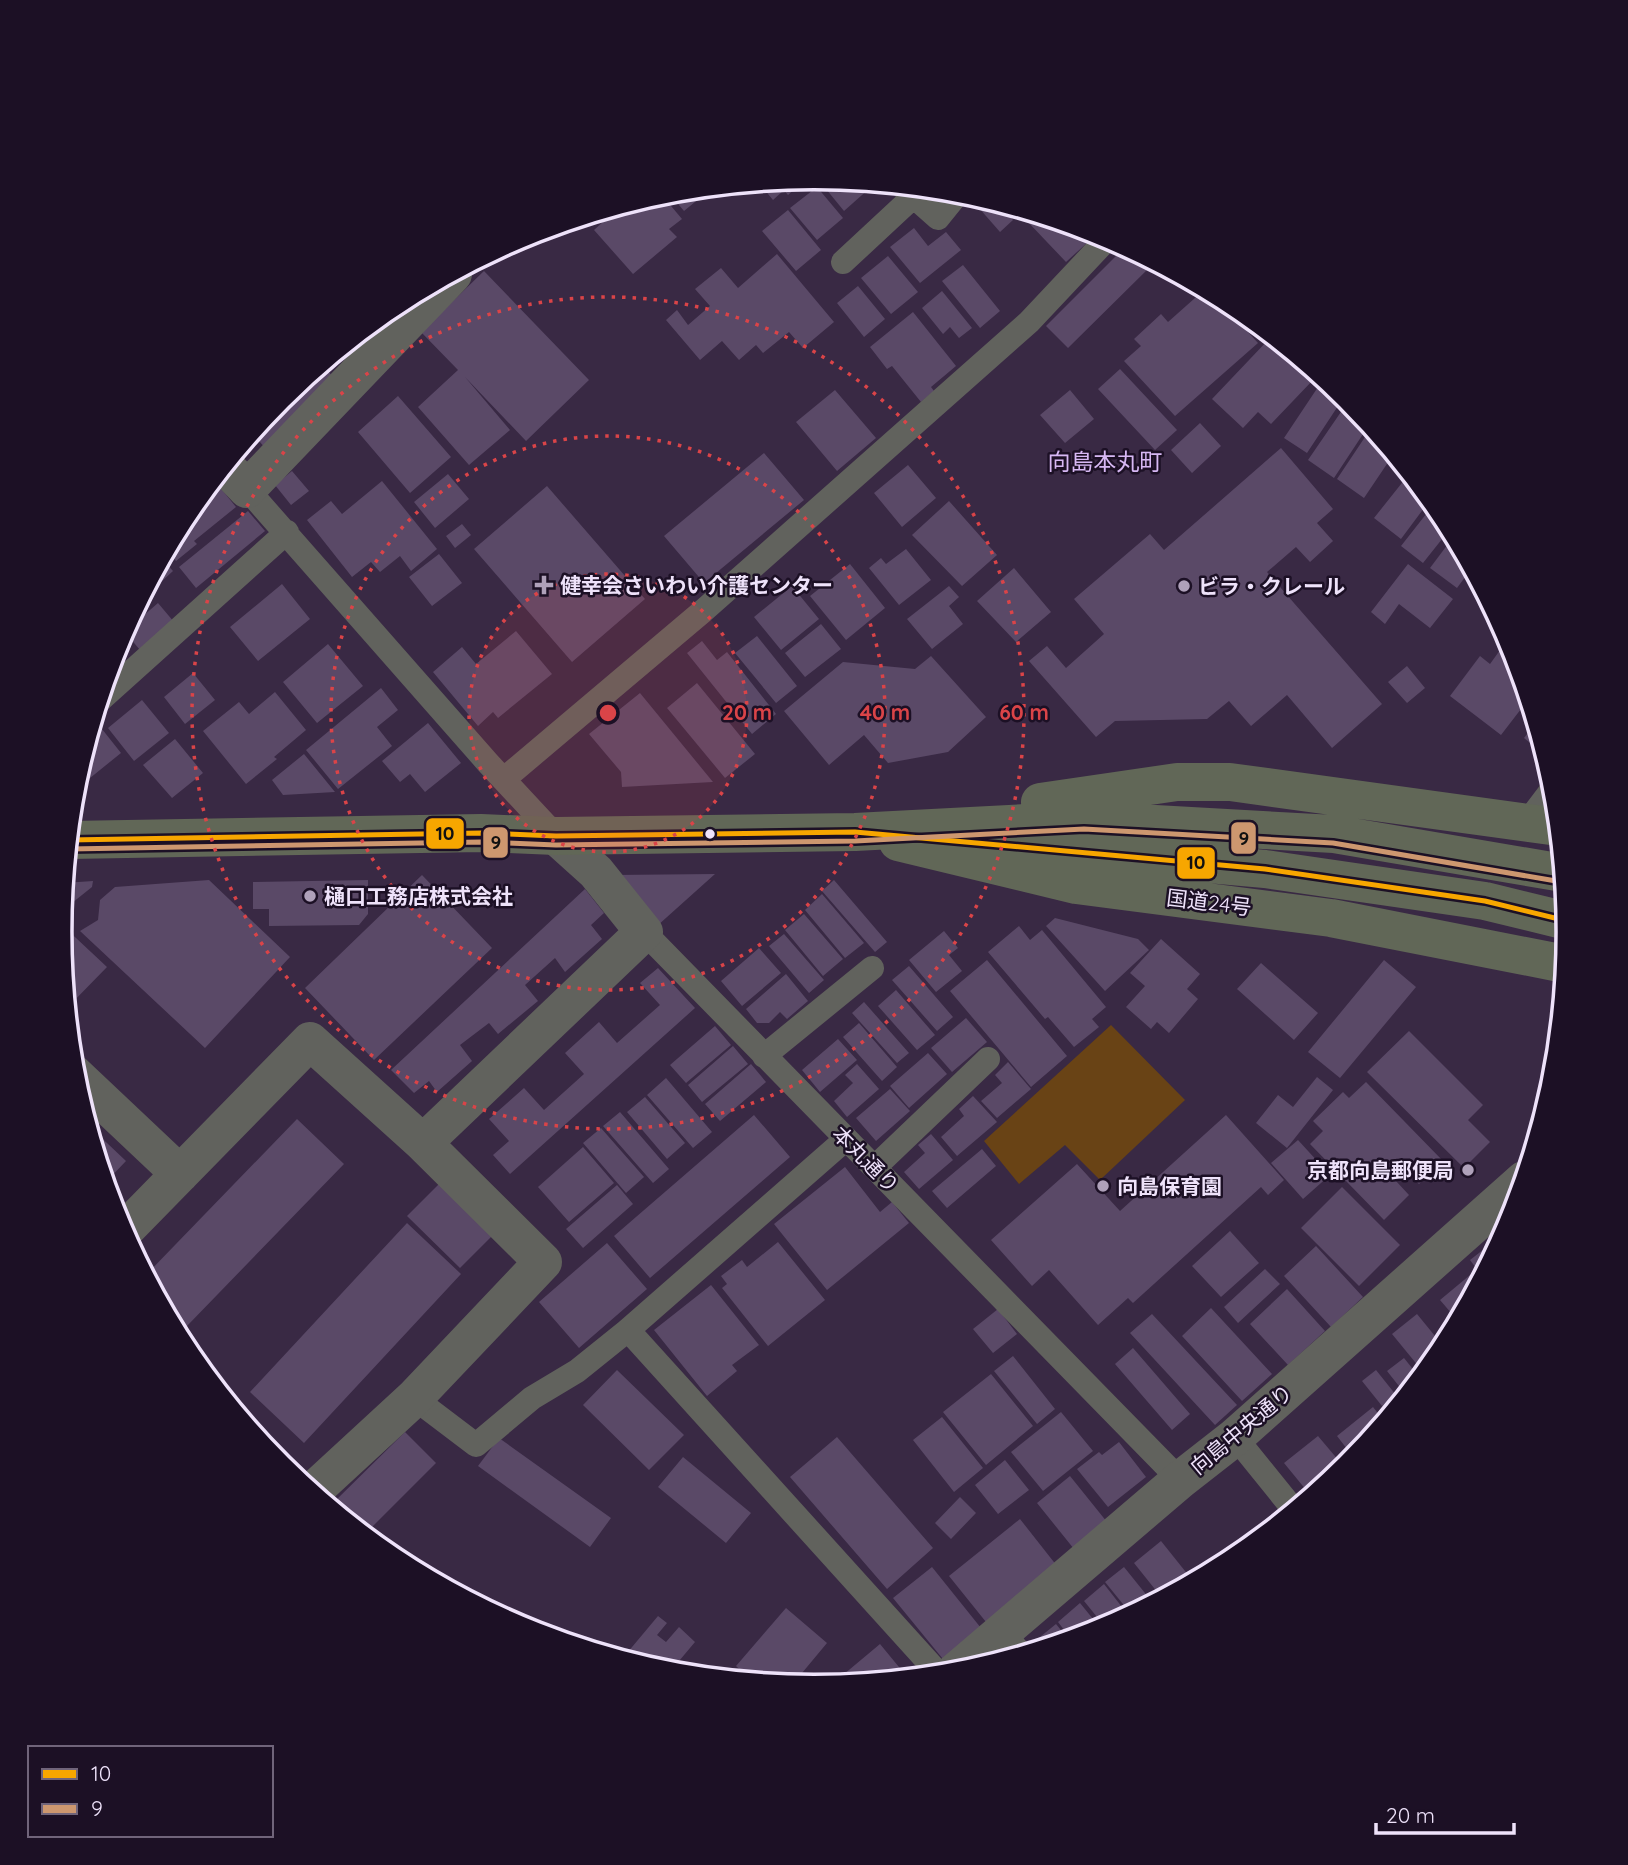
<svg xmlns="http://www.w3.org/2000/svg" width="1628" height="1865" font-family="Quicksand,'Noto Sans JP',sans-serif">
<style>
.green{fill:#694315}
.building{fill:#5a4967}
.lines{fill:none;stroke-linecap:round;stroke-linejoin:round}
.lane{stroke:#61625d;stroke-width:24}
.street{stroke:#61625d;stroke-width:38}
.highway{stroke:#616757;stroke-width:38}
.bus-1-casing{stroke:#1c1025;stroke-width:10}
.bus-2-casing{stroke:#1c1025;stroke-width:10}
.bus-1{stroke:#f7a600;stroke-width:5}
.bus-2{stroke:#cd976f;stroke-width:5}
.ring{fill:none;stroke:#da4448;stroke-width:3.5;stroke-dasharray:3.5 7}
.poi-dot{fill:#afa1ba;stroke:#1c1025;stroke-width:2.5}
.bus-dot{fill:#eee2fa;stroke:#1c1025;stroke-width:2.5}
.labels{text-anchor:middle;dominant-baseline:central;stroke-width:5;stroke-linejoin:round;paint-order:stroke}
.poi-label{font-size:21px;font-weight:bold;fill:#eee2fa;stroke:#1c1025;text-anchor:start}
.street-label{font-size:21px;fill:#eee2fa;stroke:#1c1025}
.neighbourhood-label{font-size:23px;fill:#d7b8f4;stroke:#1c1025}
.rim{fill:none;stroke:#eee2fa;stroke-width:3.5}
.centre{fill:#da4448;stroke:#1c1025;stroke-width:3.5}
.ring-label{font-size:21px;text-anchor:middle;font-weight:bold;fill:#da4448;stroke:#1c1025;stroke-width:5;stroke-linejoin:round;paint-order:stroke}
.line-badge{stroke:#1c1025;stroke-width:2.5}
.pale-badge-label{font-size:19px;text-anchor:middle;font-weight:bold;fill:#111}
</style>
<rect width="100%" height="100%" fill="#392944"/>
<path class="green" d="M1111,1025l74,75 -85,80 -35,-35 -46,39 -35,-43z"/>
<path class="building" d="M817,178l51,5 3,4 -27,24z
M806,179l-18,16 -4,-5 -11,10 -14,-17z
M817,187l26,31 -26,22 -27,-32z
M695,190l6,7 -17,14 -16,-19z
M661,194l21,25 -13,10 8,8 -44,37 -39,-44 11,-10 -6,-7z
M987,200l12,4 14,16 -13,12 -21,-24z
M788,210l33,40 -25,21 -34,-40z
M1033,214l40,12 15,16 -22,20 -39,-41z
M914,228l14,18 18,-14 15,18 -41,33 -30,-36z
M1077,228l19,5 -7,7z
M1125,247l11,6 14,14 -82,81 -22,-22z
M777,254l57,68 -31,26 -14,-16 -26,21 -7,-8 -17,15 -17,-19 -22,19 -34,-40 11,-10 11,15 22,-19 -15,-17 26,-21 17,20z
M888,256l30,36 -27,22 -30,-36z
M963,265l37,46 -20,17 -38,-47z
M484,271l105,109 -63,61 -61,-64 45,53 -41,35 -51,-58 40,-37 -37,-38z
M858,286l27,33 -21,18 -27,-34z
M1204,290l11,6 43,47 -83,73 -51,-55 17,-15 -7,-7 27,-25 7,8z
M942,291l30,37 -13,10 -9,-11 -7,7 -21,-26z
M913,312l43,54 -25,21 3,4 -13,11 -29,-36 -5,3 -17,-22z
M1269,339l44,41 -42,44 -13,-12 -15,16 -31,-29z
M322,365l17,18 -72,67 -15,-17 29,-34z
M1120,369l57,61 -22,20 -57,-61z
M1318,387l22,16 -33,50 -23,-15z
M835,390l41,48 -39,33 -41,-49z
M1070,390l24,29 -29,24 -25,-28z
M398,396l53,61 -41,36 -52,-61z
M1345,406l24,19 -35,53 -26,-18z
M1200,423l21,23 -29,27 -21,-23z
M1371,428l22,27 -29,43 -27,-19z
M1281,448l52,61 -16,14 16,18 -23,21 -14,-15 -29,25 115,132 -50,44 -45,-53 -36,31 -22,-25 -22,18 -92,2 -19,16 -67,-76 18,-15 19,22 38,-34 -30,-35 76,-65 14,16z
M764,453l40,47 -100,83 -40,-47z
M908,465l28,33 -34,29 -28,-34z
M292,471l17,20 -18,14 -16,-20z
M448,474l21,25 -34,29 -21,-26z
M1409,474l21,26 -29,39 -27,-21z
M214,480l22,27 -42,34 3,3 -21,17 -9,-11 20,-37z
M382,481l55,68 -26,22 -11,-15 -20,16 -9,-10 -19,15 -45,-57 24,-19 11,13z
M547,486l98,113 -73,63 -98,-113z
M949,501l48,54 -35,31 -50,-51z
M1434,504l16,25 -27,34 -22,-17z
M248,511l17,20 -69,57 -17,-21z
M462,524l9,11 -16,13 -9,-12z
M1454,536l17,33 -14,19 -27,-20z
M906,549l25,31 -32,25 -30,-37 12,-10 5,6z
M439,554l23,29 -30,23 -23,-29z
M162,559l11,12 -13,12 -7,-7z
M850,564l35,44 -39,32 -36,-44z
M1408,564l45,35 -23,29 -31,-24 -14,20 -14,-12z
M1014,568l37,44 -35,30 -39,-41z
M282,584l28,35 -52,42 -28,-34z
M792,586l27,33 -38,31 -27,-33z
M949,586l10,11 -10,9 14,18 -31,25 -25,-30z
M158,603l16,19 -34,28 -16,-19 12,-23 7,8z
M821,624l20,25 -36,28 -20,-24z
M516,631l36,43 -54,44 -5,-6 -15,14 -45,-54 29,-25 14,17z
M757,636l40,50 -21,17 -41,-50z
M1508,639l20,61 -27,35 -51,-39 30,-40 10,8z
M702,641l15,19 10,-8 49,62 -24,20 -65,-81z
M328,644l35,42 -46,37 -34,-41z
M931,656l55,61 -38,35 -60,11 -24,-28 -35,30 -45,-54 59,-49 72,7z
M1407,666l18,22 -18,15 -19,-21z
M193,673l22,27 -30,24 -21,-27z
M697,683l58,71 -30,24 -58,-70z
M381,688l17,22 -21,17 15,19 -54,43 -32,-39z
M275,692l31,38 -32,27 3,2 -31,25 -43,-53 36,-29 10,12z
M640,693l73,89 -91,5 -1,-15 -32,-38z
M142,700l27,33 -35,28 -26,-33z
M428,723l33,40 -36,29 -15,-18 -10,8 -18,-21z
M98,724l23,29 -47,38 17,-61z
M1535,724l1,3 8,27 -20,-16z
M175,739l28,34 -31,25 -29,-33z
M304,754l31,38 -52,3 -11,-15z
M715,874l-58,52 -45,-51z
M422,875l70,73 -118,112 -69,-72z
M209,880l81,77 -85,91 -125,-117 18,-11 2,-20 15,-13z
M368,880v34l-9,11 -90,1v-17h-16v-27z
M834,880l53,62 -12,10 -53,-61z
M93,881l-1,6 -30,24 2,-28z
M585,889l19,24 -13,12 11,14 -37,33 -10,-14 -30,27 13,16 -40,33 -9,-11 -29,22 12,16 -35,31 -8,-11 -15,12 -23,-23z
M822,894l42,49 -19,15 -40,-48z
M804,914l39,45 -20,17 -38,-46z
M1055,918l83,21 11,11 -44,41 -59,-65z
M60,923l47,44 -40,41 -7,-76z
M1019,926l11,14 12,-10 64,77 -14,12 7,8 -25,20 -26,-30 -3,2 -57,-67z
M944,931l14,17 -9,7 13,16 -26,21 -27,-32z
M784,934l40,46 -15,13 -40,-47z
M1161,939l39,35 -13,15 11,10 -29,34 -12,-11 -6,7 -25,-22 19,-21 -15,-13z
M759,948l22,25 -39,33 -21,-25z
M987,960l80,96 -36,31 -81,-96z
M1384,960l32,27 -76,91 -32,-26z
M1261,963l57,50 -24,27 -57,-51z
M909,966l44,51 -16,14 -45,-51z
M658,968l37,40 -185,166 -17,-19 16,-14 -20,-22 35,-31 20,22 40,-36 -19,-21 34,-31 18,21 43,-38 -20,-22z
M786,974l22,27 -21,18 -7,-7 -11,11h-12l-11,-14z
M896,990l39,45 -18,15 -39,-44z
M864,1002l45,51 -12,10 -45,-50z
M966,1018l21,24 -35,30 -21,-24z
M859,1023l38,44 -15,14 -39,-44z
M715,1026l16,19 -45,38 -16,-18z
M1409,1031l74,74 -15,15 22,22 -26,26 -97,-96z
M838,1039l19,21 -37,32 -18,-22z
M733,1046l15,18 -46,38 -14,-17z
M928,1053l19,21 -38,34 -19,-22z
M1008,1062l23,27 -34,29 -16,-17 21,-18 -7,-8z
M751,1064l15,18 -46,39 -15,-17z
M857,1064l22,25 -32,28 -13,-16 19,-18 -8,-8z
M1317,1077l16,13 -46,58 -31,-25 22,-28 15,12z
M666,1078l46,54 -19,16 -46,-53z
M1366,1082l77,79 -24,23 -13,-13 -10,10 13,14 -25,25 -74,-76 13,-13 -10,-10 30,-29 6,6z
M890,1089l20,22 -34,30 -20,-23z
M973,1096l24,26 -40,34 -16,-19 23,-21 -5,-7z
M645,1097l40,46 -18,16 -40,-47z
M620,1112l49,57 -16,14 -50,-57z
M754,1115l36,42 -140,121 -36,-42z
M1226,1115l58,65 -16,15 -7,-8 -128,116 -5,-5 -30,27 -49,-55 -17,16 -41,-46 86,-76 43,47z
M297,1119l47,45 -158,163 -26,-26 -14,-26z
M88,1125l38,36 -21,22 -5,-17z
M601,1128l43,49 -18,16 -43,-50z
M931,1134l22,26 -34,29 -15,-17 21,-19 -7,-8z
M1298,1140l32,35 -27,24 -32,-36z
M583,1147l31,36 -45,39 -31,-35z
M982,1149l14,17 -49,42 -15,-17z
M845,1167l35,45 12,-10 17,21 -82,67 -53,-66z
M439,1184l53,52 -32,32 -53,-52z
M617,1185l16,19 -50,44 -17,-19z
M1342,1187l58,58 -41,41 -58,-58z
M407,1223l54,51 -157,169 -54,-51z
M1230,1231l29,32 -38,34 -29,-31z
M778,1242l47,58 -57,46 -46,-58 5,-4 -6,-8 21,-16 5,7z
M1493,1242l4,5 -15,29 -12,-16z
M607,1243l40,46 -68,59 -40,-46z
M1316,1246l47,51 -32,30 -47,-51z
M1265,1269l15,15 -42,39 -14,-16z
M1470,1275l7,9 -19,37 -18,-21z
M711,1285l48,60 -27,20 5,6 -30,25 -53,-66z
M1287,1289l38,42 -37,34 -38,-41z
M1211,1308l61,66 -30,27 -60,-65z
M998,1309l19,25 -24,19 -20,-24z
M1152,1314l85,91 -22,20 -85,-92z
M1417,1314l27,33 -20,26 -32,-39z
M1133,1348l57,66 -18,16 -57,-66z
M1013,1356l42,53 -18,15 -43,-53z
M1404,1358l16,20 -14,17 -19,-24z
M617,1370l67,65 -35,35 -66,-65z
M1376,1370l20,25 -14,11 -20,-25z
M991,1374l42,52 -47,39 -43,-53z
M1373,1407l11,14 -30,37 -17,-22z
M1061,1412l32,39 -50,40 -32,-39z
M942,1417l41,51 -29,24 -41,-52z
M405,1432l31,31 -72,72 -31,-32z
M1318,1436l27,32 -34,28 -27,-33z
M837,1437l96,111 -46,41 -97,-112z
M499,1438l112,80 -21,29 -112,-81z
M1119,1442l27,35 -38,30 -31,-38 22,-17 3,3z
M683,1457l68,56 -25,30 -68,-56z
M1005,1460l24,30 -31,24 -23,-29z
M1070,1476l37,46 -33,27 -37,-46z
M960,1497l16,16 -25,26 -16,-16z
M1020,1519l37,47 -71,56 -37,-46z
M1161,1541l32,40 -31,17 -28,-35z
M932,1567l53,66 -38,31 -54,-66z
M1124,1567l29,36 -22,11 -26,-32z
M1104,1584l25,32 -23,12 -22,-27z
M1080,1603l22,27 -31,9 -13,-17z
M786,1608l41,35 -35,42 -40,-4 -16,-15z
M658,1616l9,7 -10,12 9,7 13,-15 16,15 -26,31 -47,-14z
M1056,1624l13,16 -28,8 -6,-7z
M880,1644l28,34 -77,7z
M715,1667l16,12 -23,-2z"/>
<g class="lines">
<path class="lane" d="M903,187l35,31 21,-26
M843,262l71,-66
M247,489l241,274 68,73
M100,700l187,-168
M504,779l199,-168 326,-289 79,-84
M644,932l536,548
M764,1056l108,-88
M875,1167l113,-108
M628,1330l312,345
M414,1398l62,47 56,-47 45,-27 51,-41 218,-191
M1235,1437l59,73
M1003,1632l18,22"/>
<path class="street" d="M225,466l22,23 206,-215
M1536,822l19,-25
M73,1073l107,101
M123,1232l187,-191 113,102
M312,1492l102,-94 129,-136 -120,-119 221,-211 -48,-60 -40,-36
M954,1673l226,-193 55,-43 289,-257"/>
<path class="highway" d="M1040,802l137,-20h53l328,45
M69,840l412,-7 75,3 299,-4 229,-12 250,14 229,39
M898,842l178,43 255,33 234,46
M993,845l272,24 220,32 82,20"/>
<g class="bus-1-casing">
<path id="bus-1" d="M69,840l412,-7 75,3 299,-4 410,37 220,32 82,20"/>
</g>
<g class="bus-2-casing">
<path id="bus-2" d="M69,849l412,-7 75,3 299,-4 229,-12 249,14 229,39"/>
</g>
<use href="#bus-1" class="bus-1"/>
<use href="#bus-2" class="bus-2"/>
</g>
<circle cx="608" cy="713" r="139" fill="#da4448" fill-opacity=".12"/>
<g class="ring">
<circle cx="608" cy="713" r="139"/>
<circle cx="608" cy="713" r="277"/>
<circle cx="608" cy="713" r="416"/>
</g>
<g class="poi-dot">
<path d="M540.5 574.5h7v7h7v7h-7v7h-7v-7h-7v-7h7z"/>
<circle cx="1184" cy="586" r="7"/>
<circle cx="310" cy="896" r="7"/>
<circle cx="1468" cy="1170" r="7"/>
<circle cx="1103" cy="1186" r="7"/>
</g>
<circle class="bus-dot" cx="710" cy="834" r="6"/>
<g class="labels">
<g class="poi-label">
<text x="560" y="585">健幸会さいわい介護センター</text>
<text x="1198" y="586">ビラ・クレール</text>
<text x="324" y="896">樋口工務店株式会社</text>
<text x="1454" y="1170" text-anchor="end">京都向島郵便局</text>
<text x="1117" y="1186">向島保育園</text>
</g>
<g class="street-label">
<text transform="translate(1209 902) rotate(7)">国道24号</text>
<text transform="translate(866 1159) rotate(45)">本丸通り</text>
<text transform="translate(1241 1429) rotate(-40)">向島中央通り</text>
</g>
<g class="neighbourhood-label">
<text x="1105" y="461">向島本丸町</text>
</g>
</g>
<path d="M0 0H1628V1865H0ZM72 932a742 742 0 1 1 1484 0a742 742 0 1 1-1484 0Z" fill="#1c1025" fill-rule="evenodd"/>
<path class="rim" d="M72 932a742 742 0 1 1 1484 0a742 742 0 1 1-1484 0Z"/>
<circle cx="608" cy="713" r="10" class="centre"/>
<g class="ring-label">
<text x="747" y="720">20 m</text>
<text x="885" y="720">40 m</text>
<text x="1024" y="720">60 m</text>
</g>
<g class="line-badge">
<rect x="425" y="817" width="40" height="33" rx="7" fill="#f7a600"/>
<rect x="1230" y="821" width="27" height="34" rx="7" fill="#cd976f"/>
<rect x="482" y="826" width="27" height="33" rx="7" fill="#cd976f"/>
<rect x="1176" y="846" width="40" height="34" rx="7" fill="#f7a600"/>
</g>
<g class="pale-badge-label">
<text x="445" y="840">10</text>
<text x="1244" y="845">9</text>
<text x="496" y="849">9</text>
<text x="1196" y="869">10</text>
</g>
<rect x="28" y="1746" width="245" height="91" fill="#1c1025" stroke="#70647a" stroke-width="2"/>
<rect x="42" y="1769" width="35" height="10" fill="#f7a600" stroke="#70647a" stroke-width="2"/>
<text x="91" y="1781" font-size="21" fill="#eee2fa">10</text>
<rect x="42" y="1804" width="35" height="10" fill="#cd976f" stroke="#70647a" stroke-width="2"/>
<text x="91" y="1816" font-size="21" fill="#eee2fa">9</text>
<path d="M1376 1823v10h138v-10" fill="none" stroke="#eee2fa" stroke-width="3.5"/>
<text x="1386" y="1823" font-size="21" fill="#eee2fa" stroke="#1c1025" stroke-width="5" paint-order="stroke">20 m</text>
</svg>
